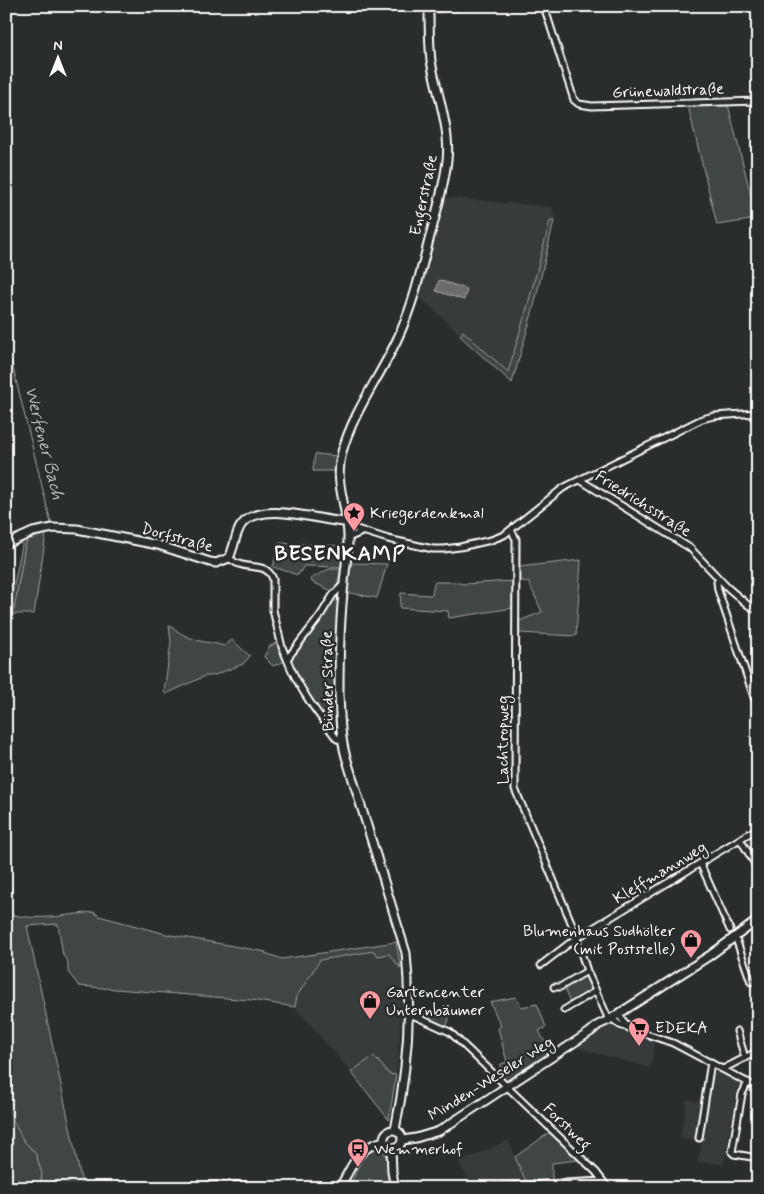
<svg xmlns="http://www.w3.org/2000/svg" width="764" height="1194" font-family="Mynerve,sans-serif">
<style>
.built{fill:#373a3b}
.green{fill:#414445;stroke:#a0a2a2}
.water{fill:#6a6c6d;stroke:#a6a7a7}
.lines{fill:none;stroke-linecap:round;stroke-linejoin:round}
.stream{stroke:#a6a7a7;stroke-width:1}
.street-casing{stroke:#fff;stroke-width:9}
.secondary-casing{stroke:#fff;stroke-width:11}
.street{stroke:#2a2d2e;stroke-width:5}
.secondary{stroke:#2a2d2e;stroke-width:7}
.labels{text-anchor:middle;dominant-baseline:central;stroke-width:5;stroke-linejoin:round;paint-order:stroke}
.street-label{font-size:16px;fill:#fff;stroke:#2a2d2e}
.poi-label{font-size:16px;fill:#fff;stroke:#2a2d2e;text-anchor:start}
.water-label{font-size:18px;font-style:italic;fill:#b4b6b6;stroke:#2a2d2e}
.district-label{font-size:21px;font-weight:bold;letter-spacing:1px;fill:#fff;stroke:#2a2d2e}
</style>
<rect width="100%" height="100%" fill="#2a2d2e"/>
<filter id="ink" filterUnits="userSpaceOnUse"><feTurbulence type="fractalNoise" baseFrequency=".02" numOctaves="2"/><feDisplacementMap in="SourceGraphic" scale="10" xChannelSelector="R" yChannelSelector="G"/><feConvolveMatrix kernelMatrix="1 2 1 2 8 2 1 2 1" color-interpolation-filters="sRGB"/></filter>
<g filter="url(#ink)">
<path class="built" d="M444,197l108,10 3,10 -1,4h-5l-21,83 -20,69 -45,-42 -3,3 -42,-38z
M375,951l14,3 12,15 1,11 -2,54 -4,41 -7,-1 -15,-18 -23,16 -56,-65 2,-11 23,-36z
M614,1012l4,1 12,16 26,9 -6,30 -75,-21 -4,-6z
M708,1063l33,19 -4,8 -13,74 -26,-2 4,-20 -22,-4 7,-39 16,3z
M508,1140l19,43 -53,3 -16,-23z"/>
<path class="green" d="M728,105l29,114 -40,6 -29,-119z
M550,221h4l-20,85 -22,77 -52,-47 3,-5 45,41 20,-68z
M315,454l22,2 -2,15h-22z
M46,534l-12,80h-22l-1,18 -5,14v-32l2,-1 15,-72 11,-6 -4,4z
M279,543l65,3 -3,21 -37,-1 -6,9 -25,-8z
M581,560l-5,76 -57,-3v-12l23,-9 -13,-29 -10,-3 -1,-13z
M349,563l38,1 -10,34 -32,-6z
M329,569h12l-4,17 -5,5 8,5 -3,142c-23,-26 -37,-46 -52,-77l-12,5 -9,-9 5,-10 10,-6 5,14 31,-35 17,-29 -20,-9 -2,-3z
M514,581l-1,27 -64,10 -1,-7 -48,-3 1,-15 29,2 2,-1 2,-11 2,-1h20l7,2z
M169,625c9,8 20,13 31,16 8,2 16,2 24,5l8,-6 18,16 -7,8 -31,12h-7l-39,18 -2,-2 7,-50z
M94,912l5,4 67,18 100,18 -1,1 17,6 114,-17 5,27 -12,-15 -11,2 -4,-5 -54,9 -23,36 -2,11 -44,-7 -172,-14 -11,-14v-10l-5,-7 -5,-31 -31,2 56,262h-77v-275c28,9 60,2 88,-1z
M584,975h2l7,15 -23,14 -6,-17z
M516,997l5,10 16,-3 9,23 -7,4 12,23 -45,28 -11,-9 4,-4 2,-5 6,-2 -9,-34 3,-2 -11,-24z
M412,1010l8,2 28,-2 1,9 -3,9 -31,-13z
M374,1056l15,18 7,1 -7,45 -38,-48z
M550,1132l28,28 -26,3v22l-24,1 -13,-29z
M376,1149c17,2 10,26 14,39h-43c13,-16 8,-30 29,-39z"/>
<path class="water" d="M439,280l28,9 -3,11 -28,-9z"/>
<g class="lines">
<path class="stream" d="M6,339l45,184
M14,610l11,-64 3,-7 13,-5
M6,625l2,-8
M6,1077l4,37 13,26 13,14 6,20 -2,14"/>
<g class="street-casing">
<path id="street" d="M544,6l30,94 5,4 13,2 166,-5
M429,9l37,-3
M580,480l110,68 38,40 20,17 10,6
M347,526l41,13 45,10h11l16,-2 31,-7 13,-5 59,-47 139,-69 12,-3 44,-3
M511,530l5,9 -1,250 56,133 16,49 22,49
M348,538l14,-6
M229,558c3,2 6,5 10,6 13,5 28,-1 34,15v31l9,37 5,12
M719,579l-2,3 1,8 40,119
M342,740l-5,-1c-19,-25 -39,-51 -50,-80l33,-43 13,-21 10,-10
M740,839l18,30
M700,863l30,67
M735,936l16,46
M541,965l34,-26 183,-111
M554,987h6l27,-16
M564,1010l32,-19
M408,1013l42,19 146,140 12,16
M618,1014l11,14
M611,1018l9,7 53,18 85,45
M737,1031l8,27
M723,1069l35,-18
M748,1082l-6,12 -10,58 2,2 24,4
M699,1138l12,-76
M122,1188l116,-3 44,3
M466,1188l137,-7"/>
</g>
<g class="secondary-casing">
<path id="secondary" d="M6,544l27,-12 20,-4 24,1 81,16 52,17 6,1 13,-5c6,-11 6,-28 15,-36 21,-21 76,-1 102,0
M384 1139a9 9 0 1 1 18 0a9 9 0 1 1-18 0Z
M395,1130c12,-58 17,-118 11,-177l-60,-196c-6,-21 -6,-43 -7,-65 0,-36 1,-73 5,-109 1,-14 4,-29 4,-43 1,-32 -15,-55 -6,-88 12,-43 41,-79 58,-119 13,-29 20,-59 28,-89 7,-28 16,-55 19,-84 4,-29 -11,-70 -16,-99 -2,-19 -2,-36 -2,-55
M403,1140l13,-2 23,-7 151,-99 8,-7 11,-5 100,-64 49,-36
M391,1148l1,24 3,16
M339,1188c15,-23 16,-40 45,-47"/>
</g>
<use href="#street" class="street"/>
<use href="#secondary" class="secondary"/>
</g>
</g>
<defs>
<g id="sight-pin" transform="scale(1.125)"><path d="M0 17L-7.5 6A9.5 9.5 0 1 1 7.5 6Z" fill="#ff9aa2" stroke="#2a2d2e"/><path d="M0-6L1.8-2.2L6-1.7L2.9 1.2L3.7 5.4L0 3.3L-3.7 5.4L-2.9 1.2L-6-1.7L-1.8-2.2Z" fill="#111"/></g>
<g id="shop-pin" transform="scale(1.125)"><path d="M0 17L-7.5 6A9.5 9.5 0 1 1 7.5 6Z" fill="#ff9aa2" stroke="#2a2d2e"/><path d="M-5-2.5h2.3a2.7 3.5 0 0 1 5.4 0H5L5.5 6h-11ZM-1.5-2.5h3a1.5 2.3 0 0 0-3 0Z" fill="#111"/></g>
<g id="supermarket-pin" transform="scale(1.125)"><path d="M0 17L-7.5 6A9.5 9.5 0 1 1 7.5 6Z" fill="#ff9aa2" stroke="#2a2d2e"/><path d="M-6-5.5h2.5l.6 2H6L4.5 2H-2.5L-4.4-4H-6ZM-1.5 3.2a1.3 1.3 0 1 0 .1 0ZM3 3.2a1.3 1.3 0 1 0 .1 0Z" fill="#111"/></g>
<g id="bus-pin" transform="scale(1.125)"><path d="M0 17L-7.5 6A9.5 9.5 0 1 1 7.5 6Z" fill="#ff9aa2" stroke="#2a2d2e"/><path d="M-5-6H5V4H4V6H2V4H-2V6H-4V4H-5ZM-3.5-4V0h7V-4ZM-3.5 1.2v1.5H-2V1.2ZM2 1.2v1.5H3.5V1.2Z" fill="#111"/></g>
</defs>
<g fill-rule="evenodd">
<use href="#sight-pin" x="354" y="513"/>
<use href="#shop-pin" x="691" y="940"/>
<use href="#shop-pin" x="370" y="1001"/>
<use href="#supermarket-pin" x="639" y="1028"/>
<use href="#bus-pin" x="358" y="1149"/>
</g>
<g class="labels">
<g class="street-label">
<text transform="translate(668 91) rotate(-2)">Grünewaldstraße</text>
<text transform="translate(424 195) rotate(-78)">Engerstraße</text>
<text transform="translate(643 504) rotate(32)">Friedrichsstraße</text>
<text transform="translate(177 538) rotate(15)">Dorfstraße</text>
<text transform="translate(328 681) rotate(-91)">Bünder Straße</text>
<text transform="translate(503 740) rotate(-90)">Lachtropweg</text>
<text transform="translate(660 873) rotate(-31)">Kleffmannweg</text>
<text transform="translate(491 1079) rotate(-32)">Minden-Weseler Weg</text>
<text transform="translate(567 1127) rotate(44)">Forstweg</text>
</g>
<g class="poi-label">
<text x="370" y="513">Kriegerdenkmal</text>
<text x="675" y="931" text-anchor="end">Blumenhaus Sudhölter<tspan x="675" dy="18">(mit Poststelle)</tspan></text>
<text x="386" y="992">Gartencenter<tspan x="386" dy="18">Unternbäumer</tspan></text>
<text x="655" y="1028">EDEKA</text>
<text x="374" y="1149">Wemmerhof</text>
</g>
<g class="water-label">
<text transform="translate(44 443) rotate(76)">Werfener Bach</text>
</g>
<g class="district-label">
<text x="340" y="554">BESENKAMP</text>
</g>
</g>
<rect width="764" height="1194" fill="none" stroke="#2a2d2e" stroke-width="25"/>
<rect x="12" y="12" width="739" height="1169" fill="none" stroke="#fff" stroke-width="2" filter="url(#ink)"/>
<g transform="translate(58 58)" stroke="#2a2d2e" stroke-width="4" paint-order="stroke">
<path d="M0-4L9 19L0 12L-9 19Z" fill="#ffffff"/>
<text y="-8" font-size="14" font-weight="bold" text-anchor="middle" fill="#ffffff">N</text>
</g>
</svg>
